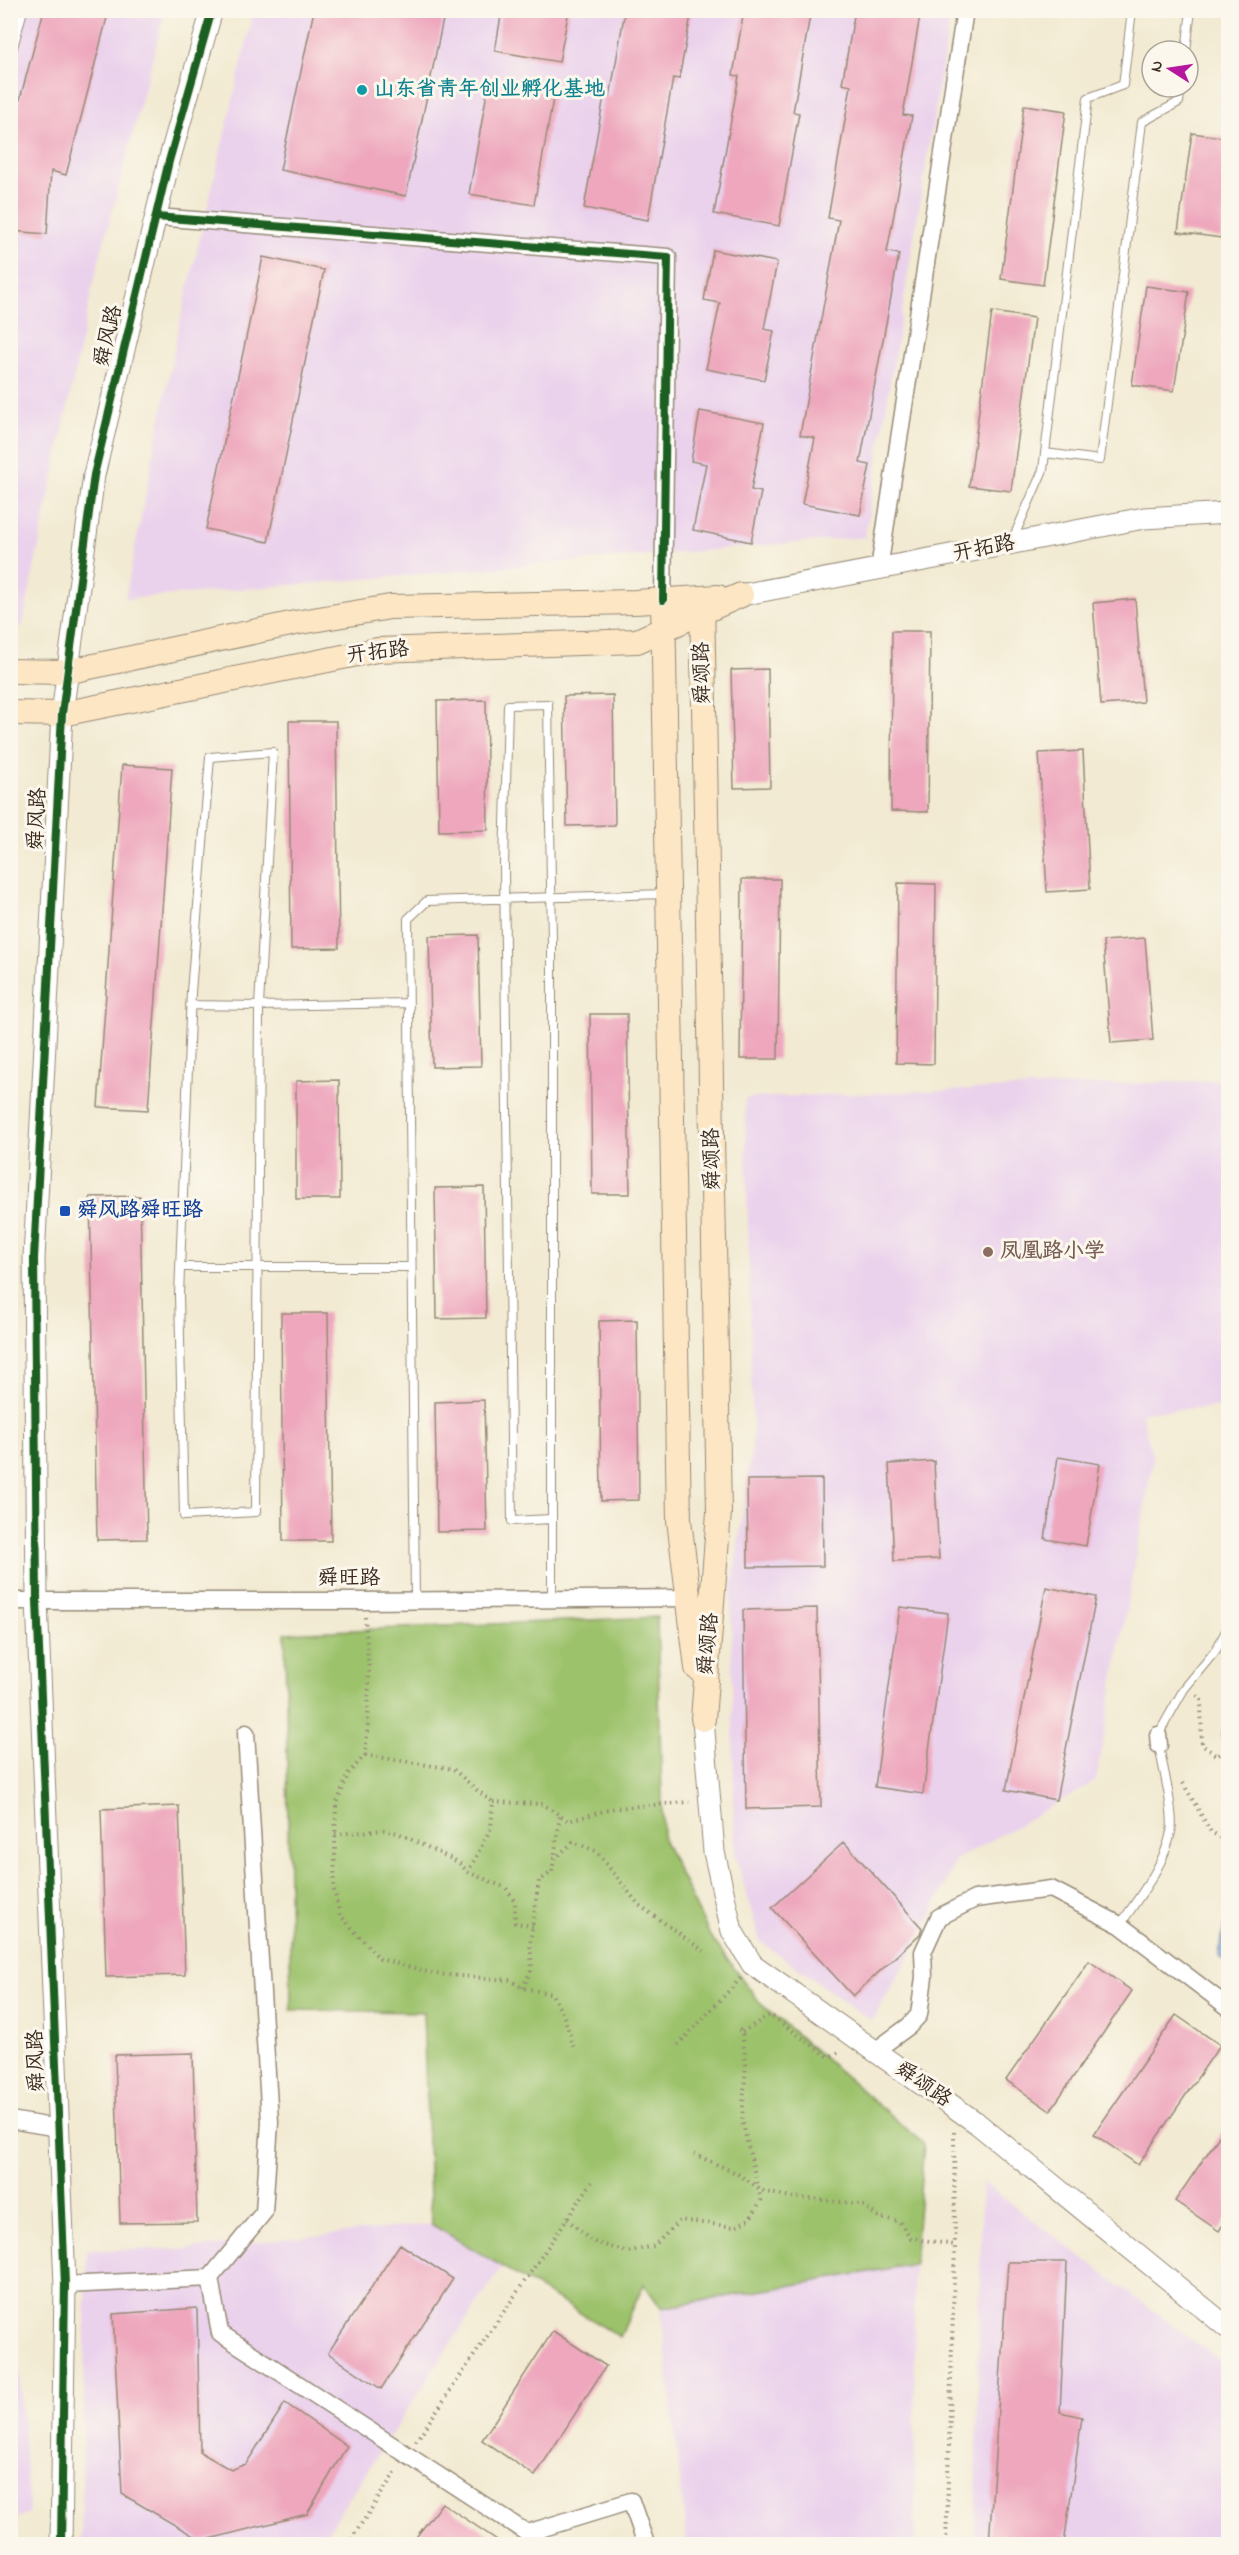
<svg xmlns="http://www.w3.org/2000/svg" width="1239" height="2555" font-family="'Indie Flower','LXGW WenKai TC',sans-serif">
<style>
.built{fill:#ead1ec}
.green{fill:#9dc26c;stroke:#6c7645;stroke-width:1.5}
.forest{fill:#7ea860;stroke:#5c693f;stroke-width:1.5}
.water{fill:#6c9bd5;stroke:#54627a;stroke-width:1.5}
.building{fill:#eea7bd}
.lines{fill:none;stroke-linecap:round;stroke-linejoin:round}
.service-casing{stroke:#968a78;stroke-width:10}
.minor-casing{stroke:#968a78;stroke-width:19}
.tertiary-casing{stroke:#968a78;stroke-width:23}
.secondary-casing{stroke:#968a78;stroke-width:26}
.path{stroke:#968a78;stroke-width:4;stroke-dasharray:1.5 4.5;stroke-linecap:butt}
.service{stroke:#fff;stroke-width:8}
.minor{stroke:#fff;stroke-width:16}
.tertiary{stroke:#fff;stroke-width:21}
.secondary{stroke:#fce6c4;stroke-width:24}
.cycleway-casing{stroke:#fbf7ec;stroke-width:11}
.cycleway{stroke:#1b5e20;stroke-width:8}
.culture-dot{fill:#0f9aa8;stroke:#fbf7ec;stroke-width:2}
.transit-dot{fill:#1a4fb4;stroke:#fbf7ec;stroke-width:2}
.education-dot{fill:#8d6e63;stroke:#fbf7ec;stroke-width:2}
.labels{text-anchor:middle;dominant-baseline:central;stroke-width:6;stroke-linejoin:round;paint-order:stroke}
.culture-label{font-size:21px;font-weight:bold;fill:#0d838f;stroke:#fbf7ec;text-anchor:start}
.street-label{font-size:21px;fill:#3b2a1e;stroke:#fbf7ec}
.transit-label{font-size:21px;font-weight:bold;fill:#164399;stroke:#fbf7ec;text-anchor:start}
.education-label{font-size:21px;font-weight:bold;fill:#785e54;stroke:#fbf7ec;text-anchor:start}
</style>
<rect width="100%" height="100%" fill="#fbf7ec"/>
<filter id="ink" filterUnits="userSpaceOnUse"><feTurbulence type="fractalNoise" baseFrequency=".0167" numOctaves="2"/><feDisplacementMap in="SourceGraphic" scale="12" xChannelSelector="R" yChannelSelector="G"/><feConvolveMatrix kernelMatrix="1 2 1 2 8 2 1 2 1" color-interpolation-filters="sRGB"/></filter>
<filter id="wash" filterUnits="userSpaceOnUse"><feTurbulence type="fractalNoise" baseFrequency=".008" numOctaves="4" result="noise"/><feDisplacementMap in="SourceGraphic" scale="24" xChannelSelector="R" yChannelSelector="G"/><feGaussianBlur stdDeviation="1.35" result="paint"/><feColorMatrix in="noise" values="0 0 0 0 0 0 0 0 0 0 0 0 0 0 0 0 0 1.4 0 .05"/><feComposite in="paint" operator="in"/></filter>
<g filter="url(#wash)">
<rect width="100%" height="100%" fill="#f2ead2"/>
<path class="built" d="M11,11h154l-72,273 -71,343h-12l1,-344h35l-35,-1z
M254,11h697l-86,526 -740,62 53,-268z
M1228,1080v326l-87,6 12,47 -57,322 -140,79 -32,70 -52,91 -112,-80 -25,-87 -4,-256 22,-159 -8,-341z
M982,2182l246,185v177h-253z
M431,2224l71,42 -183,278h-238l6,-294 101,-1z
M11,2256l18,256 -18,10h-1z
M914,2264l1,280h-228l-26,-236z"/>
<path class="green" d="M657,1617l6,222 47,97 51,68 163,140 -10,120 -253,44 -17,-24 -24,53 -189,-113 -8,-212 -132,-2 -6,-377z"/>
<path class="forest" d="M1228,1717v52l-6,-34z"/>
<path class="water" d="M1228,1919v45l-9,-7 2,-19z"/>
<g id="blocks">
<path class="building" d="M44,10h65l-43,165 -15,-4 -4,63 -36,-3 -1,-95z
M314,10h131l-39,186 -126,-26z
M502,10h67l-10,52 -64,-11z
M625,10h67l-13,69 -6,-1 -25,142 -64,-12 20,-112 6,1z
M744,10h67l-18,102 6,1 -20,113 -65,-12 25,-138 -6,-1z
M855,10h66l-18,105 9,1 -25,136 12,2 -39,209 10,2 -10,50 -58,-11 13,-66 -15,-3 39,-215 -11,-2 23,-132 -9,-2z
M489,81l65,12 -20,112 -65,-11z
M1024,105l42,6 -23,174 -42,-6z
M1192,133l36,5v49l-7,51 -43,-6z
M713,250l64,12 -13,67 10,2 -10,49 -58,-11 14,-66 -16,-3z
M263,257l61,13 -56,272 -62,-13z
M1146,286l43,6 -15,99 -42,-6z
M992,312l42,6 -23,173 -42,-5z
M700,411l64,12 -13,67 10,2 -10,50 -58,-12 13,-66 -15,-3z
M1135,599l8,103 -42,3 -8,-102z
M892,631h38l-2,181 -37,-1z
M768,669l2,118 -36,1 -3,-118z
M613,695l2,130 -48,1 -3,-130z
M486,700l2,130 -49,1 -2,-130z
M289,721h47l3,227 -48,1z
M1083,751l7,138 -43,3 -8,-139z
M122,765l50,3 -24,342 -50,-3z
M742,879h38l-2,180h-38z
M898,883l38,1 -2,180 -38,-1z
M478,935l3,131 -49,1 -3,-131z
M1145,938l8,102 -42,3 -8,-102z
M590,1014h37l3,180h-38z
M339,1080l1,119h-44v-118z
M484,1187l2,131 -49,1 -2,-131z
M140,1196l7,343 -50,1 -7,-343z
M281,1313h47l3,228h-48z
M637,1320l2,180 -38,1 -2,-180z
M484,1400l3,131 -50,1 -2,-130z
M1058,1457l42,7 -14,82 -41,-7z
M934,1461l5,98 -45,2 -5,-97z
M822,1479l1,87 -75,1 -1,-87z
M1046,1587l50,10 -40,203 -50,-10z
M900,1607l48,6 -25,181 -48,-7z
M817,1608l4,199 -75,2 -3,-199z
M179,1806l6,169 -79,2 -5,-168z
M844,1842l78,86 -2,6 -67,62 -81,-88z
M1089,1961l43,30 -82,120 -44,-31z
M1176,2015l44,30 -82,120 -44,-31z
M193,2053l4,169 -77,1 -5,-168z
M1228,2123v94l-9,14 -44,-30z
M400,2244l53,35 -72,110 -53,-36z
M1008,2262h59l-7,150 22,5 -18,127h-75z
M197,2308l3,144 31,18 15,-6 39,-61 62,43 -40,68 -105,27 -80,-47 -9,-180z
M553,2331l53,35 -71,110 -53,-36z
M442,2503l61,41h-92z"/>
</g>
</g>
<g filter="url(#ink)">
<use href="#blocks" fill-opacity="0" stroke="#968a78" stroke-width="1.5"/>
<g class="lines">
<g class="service-casing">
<path id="service" d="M1186,51l5,-41
M10,59l13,-49
M1045,453l55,7 42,-338 37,-20 2,-15
M1012,541l31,-71 45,-372 35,-13 9,-75
M273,752l-14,254 -3,506 -72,4 -5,-221 12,-303 19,-235z
M190,1005l69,1 149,-3
M180,1267h231
M552,1519l-40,2 -8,-655 4,-161 40,-1 4,238v657
M415,1601l-7,-682 19,-18 239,-7
M1158,1735l26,-46 32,-39 12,-23
M1120,1925c19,-28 44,-59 51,-93 4,-19 -9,-67 -12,-87"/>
</g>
<g class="minor-casing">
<path id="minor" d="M156,217l512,40 -5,343
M879,569l86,-559
M10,1601h353l325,-3
M1158,1735l1,10
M875,2051l34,-25 10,-11 5,-38 -1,-25 16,-35 36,-18 76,-10 69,36 108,82
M10,2120l48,8
M210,2278l54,-66 6,-90 -24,-389
M65,2285l145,-7 10,55 307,200 104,-32 15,43"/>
</g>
<g class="tertiary-casing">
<path id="tertiary" d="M741,595l403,-77 84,-5
M703,1719l11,133 18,79 20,33 226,160 250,204
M61,2544l4,-259 -28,-685 -3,-342 28,-544 32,-239 75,-314 43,-151"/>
</g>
<g class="secondary-casing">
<path id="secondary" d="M702,598l17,914 -16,207
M663,600l16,920 18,148
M10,671l56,1 229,-49 95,-16 245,-5 83,-5
M10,713l52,1 315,-64 260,-9 104,-46"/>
</g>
<path class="path" d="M365,1617l4,54 -1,52 -3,32 -17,19 -12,32 -2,84 6,25 40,44 55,15 74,6 14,8 29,6 13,25 9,29
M1197,1695l4,5 1,45 15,11 11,-7
M365,1755l88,14 25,22 15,11 -2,26 -23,44
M1183,1783l28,49 17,9
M493,1802l50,2 25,17 47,-13 75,-6
M335,1834l49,-4 14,3 25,12 35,17 10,10 38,16 9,14v21l18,3
M554,1859l19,-17 23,9 43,54 65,46
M523,1988l9,-20 -2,-25 9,-62 13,-9 8,-56
M742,2032l28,-17 59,42 13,-6
M678,2045l63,-67
M954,2132l1,113
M694,2154l42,19 29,19 26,5 70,7 19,14 19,3 12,17 44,7 -9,299
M567,2219l24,22 36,11 27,-6 26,-26 54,7 16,-8 11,-19 -19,-80 4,-55 -4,-33 -5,-4
M416,2441l176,-259
M348,2544l49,-74"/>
<use href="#service" class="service"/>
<use href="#minor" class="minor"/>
<use href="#tertiary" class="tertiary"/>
<use href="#secondary" class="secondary"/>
<g class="cycleway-casing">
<path id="cycleway" d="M156,217l512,40 -5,343
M61,2544l4,-259 -28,-685 -3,-342 28,-544 32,-239 75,-314 43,-151"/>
</g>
<use href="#cycleway" class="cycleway"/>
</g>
</g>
<circle class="culture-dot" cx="362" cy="90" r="6"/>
<rect class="transit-dot" x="59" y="1205" width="12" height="12" rx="3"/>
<circle class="education-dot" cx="988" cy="1252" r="6"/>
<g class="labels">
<g class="culture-label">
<text x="374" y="90">山东省青年创业孵化基地</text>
</g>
<g class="street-label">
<text transform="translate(109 336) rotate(-77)">舜风路</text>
<text transform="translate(984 549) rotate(-11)">开拓路</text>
<text transform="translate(378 653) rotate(-7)">开拓路</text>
<text transform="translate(703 673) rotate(-91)">舜颂路</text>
<text transform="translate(38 819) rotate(-87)">舜风路</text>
<text transform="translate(713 1159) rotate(-91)">舜颂路</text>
<text x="349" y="1579">舜旺路</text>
<text transform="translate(709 1644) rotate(-85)">舜颂路</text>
<text transform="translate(37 2061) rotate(-92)">舜风路</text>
<text transform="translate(923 2085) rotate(35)">舜颂路</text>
</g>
<g class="transit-label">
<text x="77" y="1211">舜风路舜旺路</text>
</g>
<g class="education-label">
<text x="1000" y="1252">凤凰路小学</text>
</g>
</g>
<rect width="1239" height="2555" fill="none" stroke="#fbf7ec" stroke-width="36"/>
<g transform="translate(1170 69) rotate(282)"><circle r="28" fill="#fbf7ec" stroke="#aea59a" stroke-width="1.5"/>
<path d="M0-4.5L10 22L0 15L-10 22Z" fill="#b5179e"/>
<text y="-9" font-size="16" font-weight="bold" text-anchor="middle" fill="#3b2a1e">N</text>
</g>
</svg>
